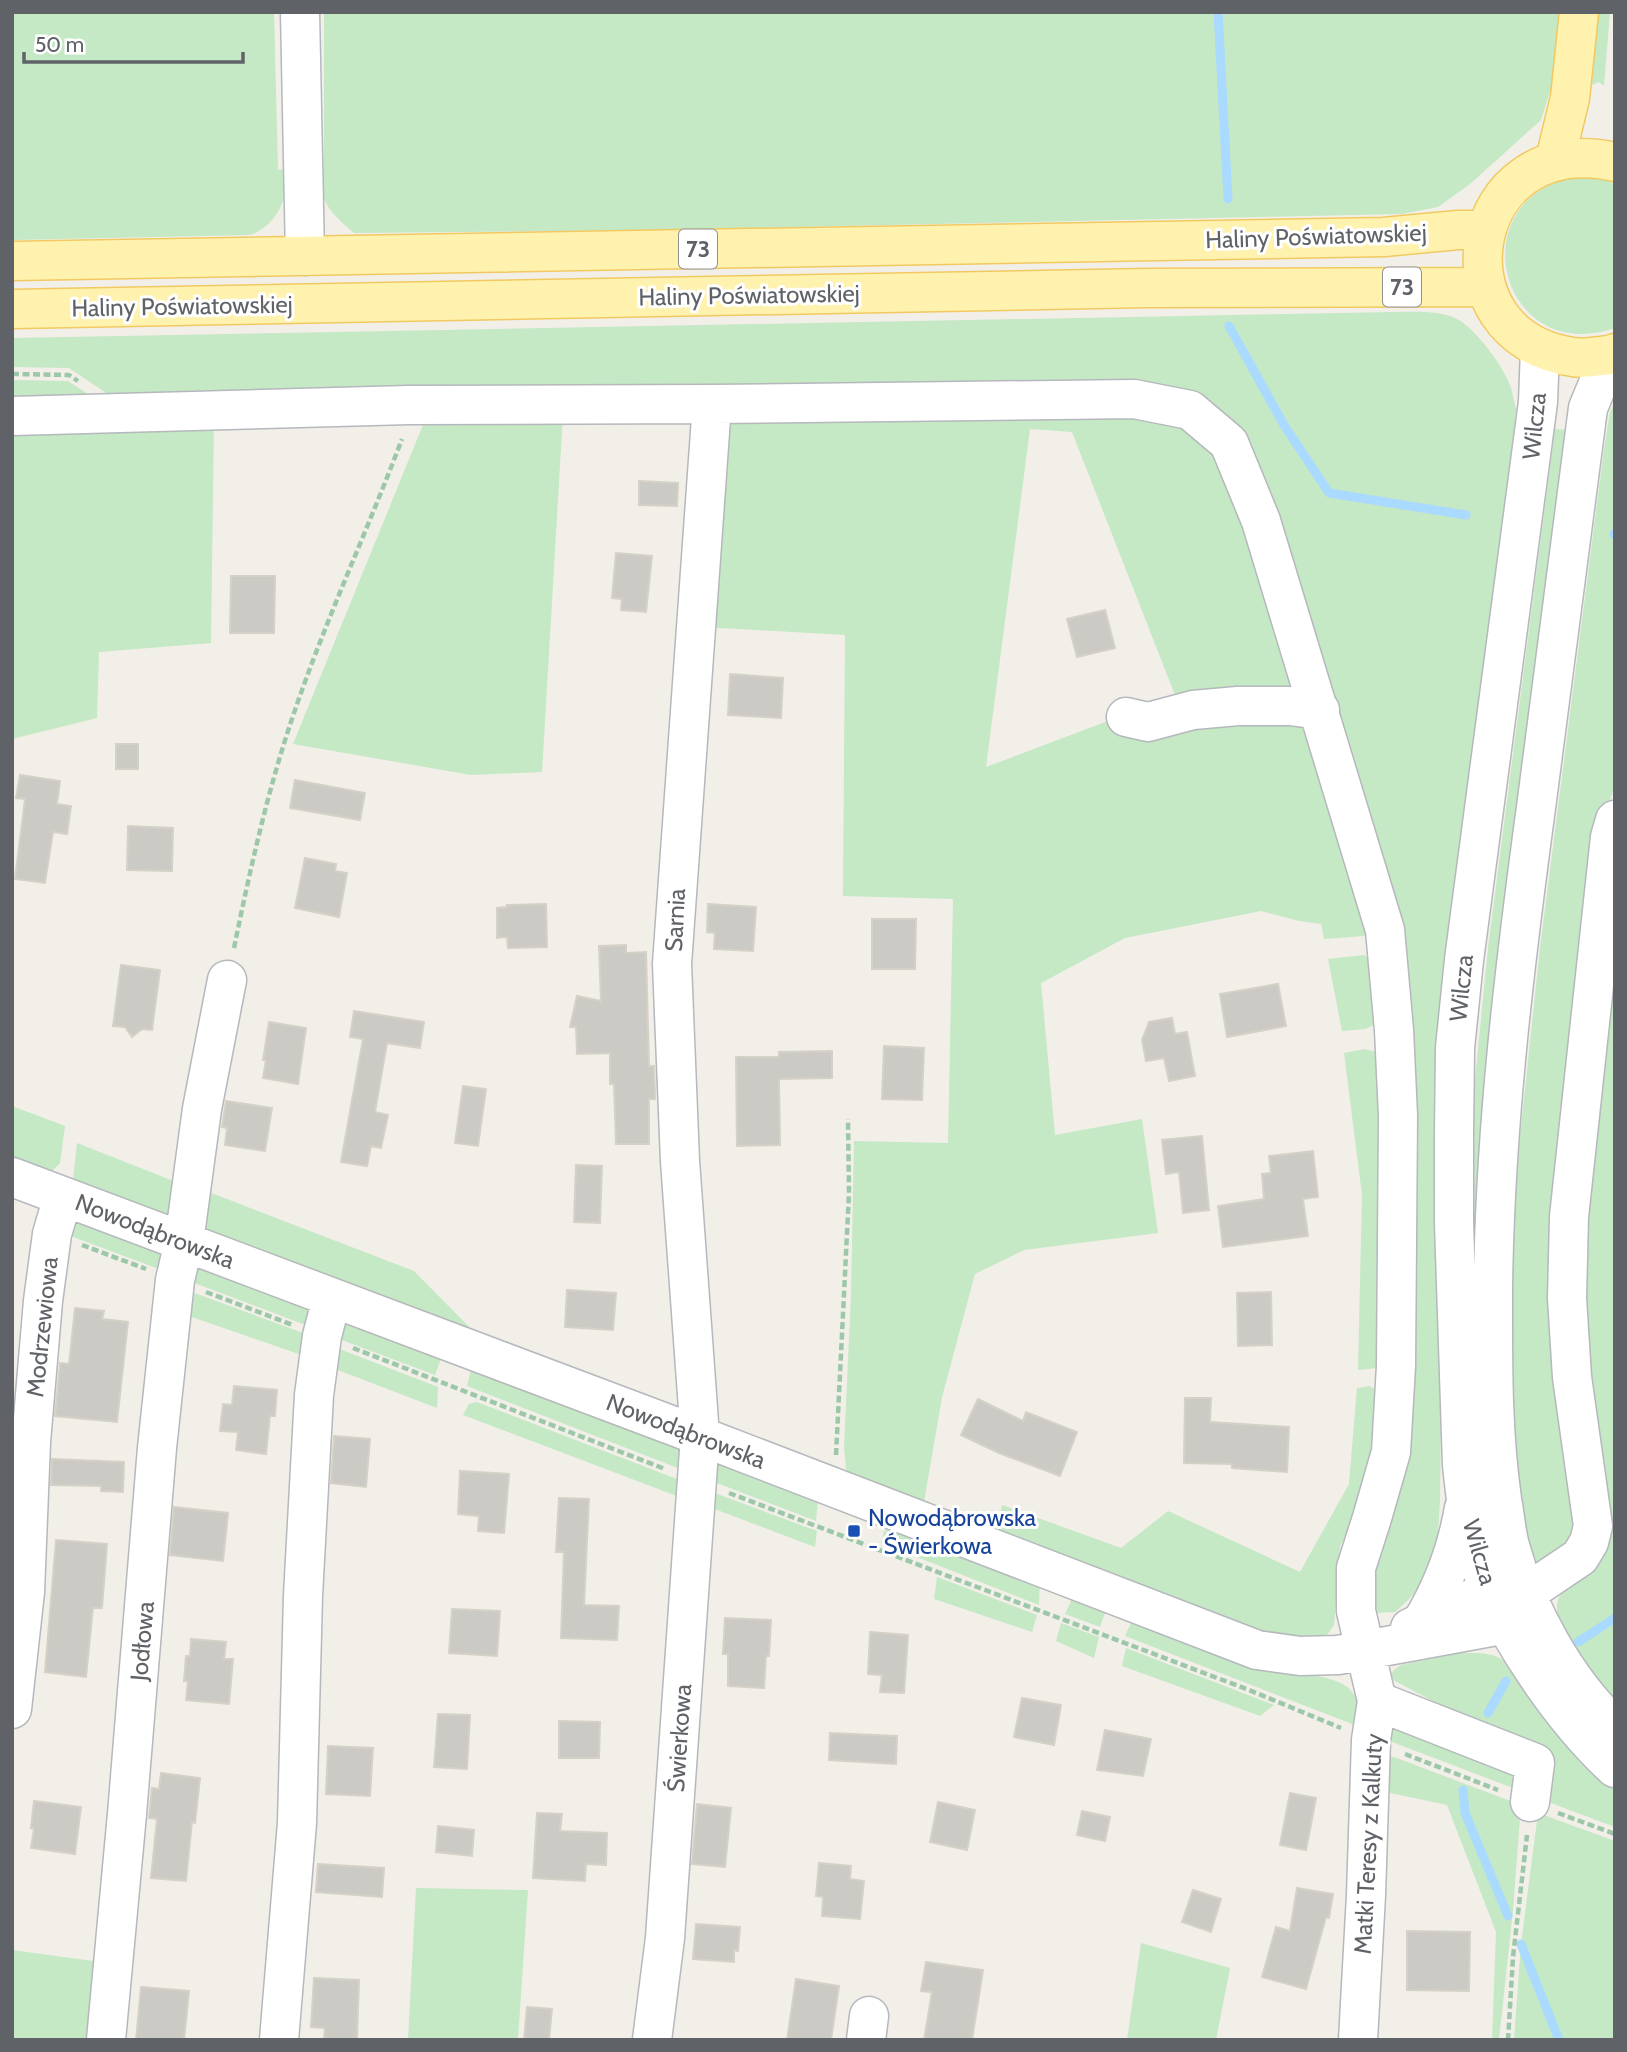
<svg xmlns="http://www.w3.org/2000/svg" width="1627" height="2052" font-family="Cabin,sans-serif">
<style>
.green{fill:#c5e8c5}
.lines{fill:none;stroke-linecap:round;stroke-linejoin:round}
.stream{stroke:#aadaff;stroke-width:9}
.building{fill:#cccac5;stroke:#d6d1c6;stroke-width:2}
.minor-casing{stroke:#b5b8bc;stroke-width:41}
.major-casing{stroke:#f2c960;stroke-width:41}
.path{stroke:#9cc7a9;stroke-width:4.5;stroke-dasharray:7 3.5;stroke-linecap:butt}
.minor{stroke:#fff;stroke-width:38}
.major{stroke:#fff2af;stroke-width:38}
.transit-dot{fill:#1a4fb4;stroke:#fff;stroke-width:2.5}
.labels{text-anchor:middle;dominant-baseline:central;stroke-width:6;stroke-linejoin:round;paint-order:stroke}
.shield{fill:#fff;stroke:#8f9295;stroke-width:2}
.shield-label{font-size:23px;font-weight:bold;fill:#5f6368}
.street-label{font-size:24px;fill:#5f6368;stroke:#fff}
.transit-label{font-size:24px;fill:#164399;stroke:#fff;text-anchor:start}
</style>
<rect width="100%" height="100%" fill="#f1efe8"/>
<path class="green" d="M12,12h262l4,158 11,-2c-1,30 -11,57 -39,67l-238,5z
M324,12h1235l-7,73 -11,35 -71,64 -32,23 -36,7 -746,16 -302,3c-26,-22 -32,-30 -37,-63l7,-1z
M1598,12h12l-6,74 -5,-4 -7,3z
M1583,177l25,4 7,4v143c-108,37 -153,-110 -58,-146 8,-3 18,-4 26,-5z
M1396,312c19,0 43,-2 61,7 18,9 48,49 54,69 2,7 3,14 5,21l-74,922 -2,167 -3,53 -15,34 -15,16 -12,11 -19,1 -8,-7 34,-592 -184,-598 -1094,-11 -55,-37 -57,-1v-29z
M12,380l56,1 38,25 -94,1z
M1615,402v384l-11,30 -42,370 16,353 -29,24h-16l-20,-69 -2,-273 29,-273 64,-499 6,-37z
M1034,405l151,17 36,30 77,238 -123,5 -103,-263 -42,-3 -44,338 127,-48 68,3 126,-1 65,211 -8,4 -40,3 -3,-15 -22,-3 -38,-10 -136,27 -84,45 14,152 87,-16 16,114 -134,17 -49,24 -33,123 -19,111 -76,-29 -3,-32 7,-151 3,-155 94,2 5,-244 -110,-3 2,-261 -143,-8 15,-203z
M563,414l-21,358 -71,3 -178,-31 134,-329z
M214,421l-3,222 -112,9 -2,66 -85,21v-315z
M1555,429l12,1 -85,802 -14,76 5,-208 15,-152z
M1615,882v817c-18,-20 -61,-66 -58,-94 1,-12 11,-19 20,-26l-2,-291z
M1364,955l13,10 7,56 -19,8 -23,2 -14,-72z
M1365,1049l15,4 -3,315 -19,2 4,-175 -18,-142z
M12,1106l53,20 -5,37 -10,10 -38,-13z
M77,1143l104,41 -7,38 -101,-41z
M201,1189l213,82 68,69 -277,-106z
M71,1218l95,30 -2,23 -104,-39z
M196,1265l113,37 -1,24 -119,-45z
M189,1291l117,43 4,24 -127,-44z
M349,1318l94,35 -8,22 -96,-36z
M337,1348l101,39 -1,21 -107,-41z
M472,1366l210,80 1,24 -216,-84z
M1370,1386l8,6 4,22 -23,91 -19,42 -6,78 -10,14 -67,-5 -261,-98 6,-31 119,43 47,-37 132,61 49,-88 8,-96z
M477,1402l205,79v17l-219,-83 6,-11z
M720,1463l98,35 -2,23 -107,-41z
M709,1491l108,40 -2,16 -111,-42z
M893,1528l147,53 -1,24 -158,-62 3,-12z
M937,1577l100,38 -5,17 -98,-33z
M1072,1599l29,7 4,7 -5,14 -35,-13z
M1139,1620l168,54c37,7 54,11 53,53l-235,-91 6,-13z
M1061,1623l38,14 -5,21 -38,-17z
M1126,1648l148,57 -14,11 -138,-50z
M1458,1653c24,0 37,-2 57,15l100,115v44l-72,-27 -78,-82 -70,-37 -4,-6 3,-5 7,-5z
M1397,1722l129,48 -5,21 -129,-49 -4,-4 3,-9z
M1387,1756l7,1 127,48 -8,105 -14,130h-7l4,-108 -49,-127 -66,-14z
M1538,1813l77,28v199h-101l7,-96z
M416,1888l112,2 -10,150h-110z
M1141,1943l89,25 -14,72h-89z
M12,1950l96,13 -10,77h-86z"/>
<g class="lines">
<path class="stream" d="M1218,12l10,187
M1229,326l55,99 45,68 137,22
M1614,534l1,1
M1578,1642l37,-24
M1488,1713l18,-32
M1463,1790l2,23 43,103
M1521,1944l38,96"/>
</g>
<path class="building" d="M639,481l39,2 -1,23 -38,-1z
M616,553l36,3 -6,56 -25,-2 1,-11 -10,-1z
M231,576h44l-1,57h-44z
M1105,610l10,38 -38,9 -10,-38z
M730,674l53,4 -2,40 -53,-3z
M116,744h22v25h-22z
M20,775l40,6 -3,23 14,2 -4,28 -14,-2 -8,51 -30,-4 10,-80 -9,-1z
M295,780l70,13 -5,27 -70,-12z
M128,826l45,2 -1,43 -45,-1z
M305,858l31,6 -1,7 12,2 -8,44 -44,-9z
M546,904l1,43 -39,1 -1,-11 -10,1v-30l10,-1v-2z
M708,904l48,3 -3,44 -39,-2 1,-16 -8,-1z
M872,919h44l-1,50h-43z
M626,945v8l20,-1 3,114h5l1,28v5h-6v45h-33l-2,-60h-4v-31l-33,1 -1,-27h-6l7,-31 24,5 -2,-55z
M121,965l39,5 -8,60 -10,-1 -10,8 -7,-10 -12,-1z
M1278,984l8,42 -59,11 -7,-43z
M354,1011l70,11 -4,26 -33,-5 -12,69 13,3 -7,33 -10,-2 -4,20 -26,-4 22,-123 -13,-2z
M1172,1018l3,16 12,-2 8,44 -26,5 -5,-23 -18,3 -4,-21 7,-18z
M269,1022l37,6 -8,56 -35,-6 3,-18h-3z
M884,1046l40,2 -2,52 -40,-1z
M832,1051v27l-53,1 1,66 -43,1 -1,-89h43v-5z
M463,1086l23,3 -8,57 -23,-3z
M226,1101l46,7 -7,43 -40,-6 2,-17 -5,-1z
M1202,1136l7,74 -26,3 -4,-41 -13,2 -4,-34z
M1313,1151l5,46 -15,2 5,37 -85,11 -5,-41 46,-7 -2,-25 9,-1 -2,-17z
M576,1165l26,1 -2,57 -26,-1z
M567,1290l49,3 -3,37 -48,-3z
M1271,1292l1,53 -34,1 -1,-53z
M75,1308l29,3 -2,8 26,3 -11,100 -62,-6 5,-53 9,1z
M234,1386l43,4 -2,26h-5l-4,38 -30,-4 2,-18 -18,-1 3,-27 9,1z
M1185,1398h26l-1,24 79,5 -2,45 -55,-4v-4l-48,-1z
M978,1399l45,22 3,-9 51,20 -17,44 -61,-23 -38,-18z
M334,1436l36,3 -4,48 -35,-4z
M52,1459l72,3 -1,30 -22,-1v-5l-50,-1z
M460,1471l49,3 -5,59 -26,-2 1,-15 -21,-2z
M559,1498l30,1 -5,106 35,1 -2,34 -56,-2 3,-86h-8z
M174,1507l54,6 -5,48 -53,-6z
M56,1540l51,4 -5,64h-9l-7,69 -41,-5z
M452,1609l48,2 -3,45 -48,-3z
M725,1618l46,2 -2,36h-3l-2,32 -36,-2v-32h-5z
M870,1632l38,3 -4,58 -24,-1 2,-17 -14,-1z
M191,1639l35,3 -2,17h9l-4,45 -43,-4 2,-19h-4l2,-25h4z
M1022,1698l39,7 -7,40 -40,-8z
M438,1714l32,1 -3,54 -33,-2z
M559,1721l41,1 -1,36h-40z
M1105,1730l46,9 -8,37 -46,-6z
M830,1733l67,3 -1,28 -67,-4z
M328,1746l45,2 -3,48 -44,-2z
M161,1773l39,5 -5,45 -3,-1 -6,59 -35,-3 6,-59 -8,-1 3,-30 7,1z
M1290,1793l26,5 -10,52 -26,-5z
M34,1801l47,6 -6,47 -44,-6 3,-19 -3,-1z
M938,1802l37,8 -8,40 -37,-8z
M697,1804l34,4 -6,59 -33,-3z
M1082,1811l28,6 -5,24 -28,-6z
M537,1813l25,1 -2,17 47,2 -1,32 -20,-1 -1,17 -52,-3z
M438,1826l36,4 -2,26 -36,-4z
M819,1863l32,3 -1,13 14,2 -4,38 -38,-3 1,-19 -7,-1z
M318,1864l66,4 -2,29 -66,-5z
M1297,1888l36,6 -4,24 -3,-1 -20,72 -44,-12 14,-50 14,4z
M1193,1890l28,9 -10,33 -29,-10z
M696,1924l44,3 -2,24 -4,-1v12l-41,-3z
M1407,1931l63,1 -1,59 -62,-1z
M926,1962l57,8 -11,70h-48l8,-48 -11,-1z
M314,1978l45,2 -2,60h-33l1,-12 -14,-1z
M796,1979l43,7 -8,54h-44z
M141,1987l48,4 -5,49h-48z
M527,2007l25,2 -3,31h-25z"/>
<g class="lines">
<g class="minor-casing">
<path id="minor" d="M300,12l5,244
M1540,349l-2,53 -74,558 -9,88 -1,86v89l8,242c3,31 7,60 15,90 20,71 84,163 138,213
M1610,355l-22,53c-17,131 -34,262 -51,392 -22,162 -42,325 -44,488 0,71 -1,141 9,211 3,16 4,32 8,47 17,64 56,135 105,181
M12,416l397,-11 303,-1 422,-5 56,11 39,33 32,78 124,409 9,100 4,86 -2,250 -5,86 -19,66 -16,50v43l21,90 -6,39 -5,155 -8,145
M1126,717l22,5 45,-12 45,-4h52l30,4
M12,1177l688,259 557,214 43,6 38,-1 169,-31
M1513,1613l12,-19 55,-37 9,-15 4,-16 -21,-149 -5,-79 2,-81 41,-380 5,-17
M1421,1623c22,-36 36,-74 43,-115
M1410,1628l80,-38 26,3
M1377,1701l158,62 -5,39
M12,1709l13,-117 6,-150 12,-141 9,-67 11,-37
M106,2040l21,-226 30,-366 18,-168 9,-38 18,-133 25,-129
M279,2040l18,-217 6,-227 11,-201 8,-59 10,-38
M652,2040l13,-102 35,-502 -20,-275 -8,-197 40,-560
M866,2040l3,-24"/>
</g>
<g class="major-casing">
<path id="major" d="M1555,160l15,-62 9,-86
M1615,162c-150,-34 -184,175 -42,195 11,2 25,-1 37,-2l5,-2
M12,261l1372,-24 74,-7h28
M12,309l1135,-21 339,-1"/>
</g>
<path class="path" d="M12,374l57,1 9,6
M234,948c15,-73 31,-146 54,-217 32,-99 77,-194 114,-292
M82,1245l64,24
M206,1292l87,33
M353,1348l312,121
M836,1455l13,-262 -1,-74
M729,1493l520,197 92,38
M1405,1754l93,36
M1558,1813l57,21
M1508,2040l5,-83 14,-122"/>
<use href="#minor" class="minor"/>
<use href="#major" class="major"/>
</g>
<rect class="transit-dot" x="847" y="1524" width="14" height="14" rx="3.5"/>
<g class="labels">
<g class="shield">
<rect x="679" y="229.5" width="38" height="39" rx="5"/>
<rect x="1383" y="267.5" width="38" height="39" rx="5"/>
</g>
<g class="shield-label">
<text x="698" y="249">73</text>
<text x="1402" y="287">73</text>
</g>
<g class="street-label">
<text transform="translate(1316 236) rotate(-2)">Haliny Poświatowskiej</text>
<text transform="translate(749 295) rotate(-1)">Haliny Poświatowskiej</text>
<text transform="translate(182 306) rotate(-1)">Haliny Poświatowskiej</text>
<text transform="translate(1534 426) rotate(-84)">Wilcza</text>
<text transform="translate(675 920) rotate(-87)">Sarnia</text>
<text transform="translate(1461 988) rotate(-84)">Wilcza</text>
<text transform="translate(155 1231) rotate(21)">Nowodąbrowska</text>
<text transform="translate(42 1327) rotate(-84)">Modrzewiowa</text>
<text transform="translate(686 1431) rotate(21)">Nowodąbrowska</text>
<text transform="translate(1480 1552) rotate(74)">Wilcza</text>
<text transform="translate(142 1641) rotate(-85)">Jodłowa</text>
<text transform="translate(679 1738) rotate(-86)">Świerkowa</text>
<text transform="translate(1368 1844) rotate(-87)">Matki Teresy z Kalkuty</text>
</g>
<g class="transit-label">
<text x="868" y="1517">Nowodąbrowska<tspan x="868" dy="28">- Świerkowa</tspan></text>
</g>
</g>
<rect width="1627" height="2052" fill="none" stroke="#5f6368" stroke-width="28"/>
<path d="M24 52v10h219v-10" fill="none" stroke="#5f6368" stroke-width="3.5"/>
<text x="35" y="52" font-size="21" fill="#5f6368" stroke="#ffffff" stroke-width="5" paint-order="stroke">50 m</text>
</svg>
